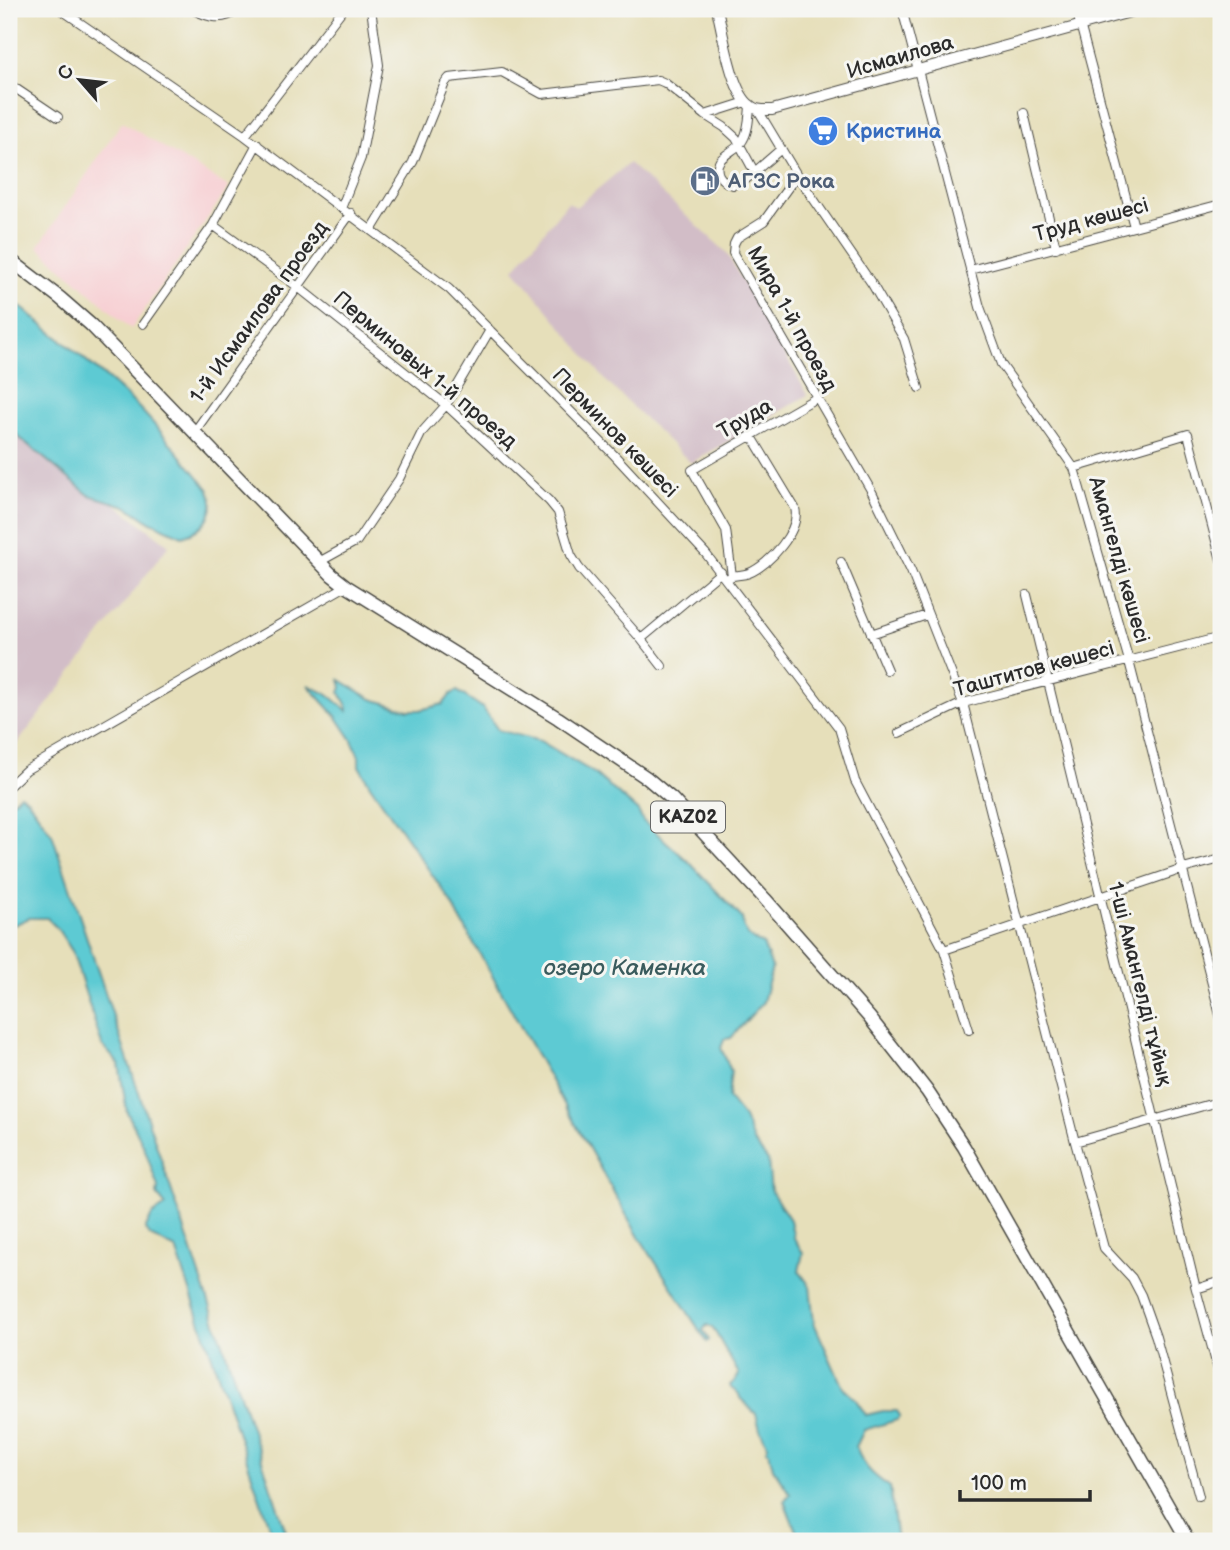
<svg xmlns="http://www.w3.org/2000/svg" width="1230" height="1550" font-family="'Balsamiq Sans',sans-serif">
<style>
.built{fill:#f7cfd3}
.industrial{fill:#d2bdc7}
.water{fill:#5dcad3;stroke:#447a7f;stroke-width:2}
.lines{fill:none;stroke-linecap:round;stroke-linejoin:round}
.minor-casing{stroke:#474640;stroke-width:10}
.tertiary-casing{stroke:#474640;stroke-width:12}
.trunk-casing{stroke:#474640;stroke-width:15}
.minor{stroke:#fff;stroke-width:8}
.tertiary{stroke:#fff;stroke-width:10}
.trunk{stroke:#fff;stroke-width:12}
.labels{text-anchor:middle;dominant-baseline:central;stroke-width:6;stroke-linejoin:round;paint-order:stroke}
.shield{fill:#f6f6f2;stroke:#686867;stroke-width:2}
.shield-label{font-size:19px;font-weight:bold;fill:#2b2b2b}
.street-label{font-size:21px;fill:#2b2b2b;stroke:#f6f6f2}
.shop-label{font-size:21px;font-weight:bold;fill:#366cbe;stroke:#f6f6f2;text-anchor:start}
.service-label{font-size:21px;font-weight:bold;fill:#4e5e75;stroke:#f6f6f2;text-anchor:start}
.water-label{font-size:23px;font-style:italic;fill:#3a5b5d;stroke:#f6f6f2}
</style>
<rect width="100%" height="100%" fill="#f6f6f2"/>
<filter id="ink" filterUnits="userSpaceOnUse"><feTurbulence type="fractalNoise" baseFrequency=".0143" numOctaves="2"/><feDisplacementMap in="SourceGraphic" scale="14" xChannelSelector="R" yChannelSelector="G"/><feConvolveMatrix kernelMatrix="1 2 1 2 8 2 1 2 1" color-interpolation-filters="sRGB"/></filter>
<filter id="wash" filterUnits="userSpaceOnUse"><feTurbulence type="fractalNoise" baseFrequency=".00686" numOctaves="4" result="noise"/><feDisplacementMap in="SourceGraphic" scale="28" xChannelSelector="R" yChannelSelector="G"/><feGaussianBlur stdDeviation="1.57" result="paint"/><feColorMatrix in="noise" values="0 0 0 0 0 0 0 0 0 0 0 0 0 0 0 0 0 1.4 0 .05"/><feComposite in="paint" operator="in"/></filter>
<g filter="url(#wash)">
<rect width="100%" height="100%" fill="#e6dfba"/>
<path class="built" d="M122,122l107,65 -98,142 -93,-82z"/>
<path class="industrial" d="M629,163l97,89 82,143 -117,68 -84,-81 -93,-113 54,-67 8,5z
M9,423l160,122 -159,208 -1,-1z"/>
<path class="water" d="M9,297c40,35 84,66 123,104 27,26 53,60 77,89 10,22 -6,41 -27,46l-35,-16 -21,-14 -37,-11 -69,-57 -11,-13z
M340,680l32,19 36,11h12l23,-6 8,-10 6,-3 26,17 15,22 42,11 54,32 44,38 5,10 47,42 52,55c2,16 7,21 21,26l9,24 -9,34 -32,36 -7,1 -3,9 10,23 -3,27 16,20 9,23 15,20 3,30 19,29 4,18 9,15 -4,18 11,15 4,37 29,65 13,12 10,15 17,-4h14l3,5 -3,4 -33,10 -8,17c7,19 16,28 34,40l7,54h-97l-16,-40 6,-7 -17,-26 -4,-16 -3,-2 2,-4 -8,-16 -4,-16 -16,-16 -1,-4 -8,-6 -1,-3 6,-5 3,-6 -26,-46 -6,-3 -4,5 6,10 -2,2 -71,-110 -187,-333 -79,-114 -11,-19v-9l-7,-17 -16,-24 -28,-31 21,10 19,16v-3l-8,-15 2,-6z
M20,794l7,5 25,35 237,707h-15l-98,-292 -26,-13 -5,-6 7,-15 14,-9 -9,-11 1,-8 -14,-40 -17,-35 -8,-48 -17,-19 -30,-94 -15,-23 -10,-10h-18l-15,7 -5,-1v-119z"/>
</g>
<g filter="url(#ink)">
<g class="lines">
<g class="minor-casing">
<path id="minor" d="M60,9l185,127 204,153 166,167 91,98 133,174 16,53 89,169 25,80
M192,9c17,9 31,13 47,0
M902,9l78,298 21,57 73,104 55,193 92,358
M1076,9l58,218
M9,84l49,33
M750,106c-1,11 -1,24 -7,34 -7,13 -32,16 -24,35 3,6 8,8 14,10l10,-3 38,-33
M758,110l39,65 75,109 32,55 15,49
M1024,113l32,135
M705,115l19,12 12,11 19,35
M245,136l98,-127
M797,175l-33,46 -27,17 -3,6 -1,9 139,239 39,79 52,132 112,439 29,106 28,30 9,17 15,42 43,159
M342,206l19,-48 18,-93 -8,-56
M213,225l85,62 148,118 103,96 9,11 13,43 8,13 62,71 21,27
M372,229l41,-67 32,-79 4,-5 53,-6 40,22 116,-14 7,3 40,32 41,-13
M970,270l251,-66
M143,324l70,-99 44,-81
M195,431l156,-218
M1074,468l114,-34 33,126
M319,562l38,-21 42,-62 23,-47 24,-27 44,-75
M841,562l46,108
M732,576c6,-1 12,-1 17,-3 20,-8 52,-43 46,-65l-44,-73
M727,579l5,-3 -6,-46 -34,-60 124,-72
M1027,595l169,694 25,92
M871,634l56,-19
M641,639l80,-67
M899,733l64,-30 258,-66
M9,786l17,-16 320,-184
M944,950l239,-81 38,-10
M1075,1142l146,-41
M1196,1289l25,-8"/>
</g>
<g class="tertiary-casing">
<path id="tertiary" d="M717,9c6,23 14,84 34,97 6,5 13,4 21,4l369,-101"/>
</g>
<g class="trunk-casing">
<path id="trunk" d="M9,259l51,39 31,27 241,250 14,11 212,132 89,60 25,21 93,100 104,118 58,74 37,56 224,394"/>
</g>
<use href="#minor" class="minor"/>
<use href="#tertiary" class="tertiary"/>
<use href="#trunk" class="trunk"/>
</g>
</g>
<defs>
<g id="supermarket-disc" transform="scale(1.575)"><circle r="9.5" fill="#3f7fe0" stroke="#f6f6f2"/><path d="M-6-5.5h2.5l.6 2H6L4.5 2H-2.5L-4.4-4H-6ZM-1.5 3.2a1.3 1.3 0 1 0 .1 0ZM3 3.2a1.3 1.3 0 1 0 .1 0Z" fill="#fff"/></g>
<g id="fuel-disc" transform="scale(1.575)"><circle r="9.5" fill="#5c6f8a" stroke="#f6f6f2"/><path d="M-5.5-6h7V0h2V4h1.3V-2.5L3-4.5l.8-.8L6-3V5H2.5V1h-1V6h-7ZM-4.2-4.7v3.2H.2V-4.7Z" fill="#fff"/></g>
</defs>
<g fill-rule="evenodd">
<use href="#supermarket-disc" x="823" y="131"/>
<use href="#fuel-disc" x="705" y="181"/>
</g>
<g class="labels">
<rect class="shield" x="651" y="801.5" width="74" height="31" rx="5"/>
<g class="shield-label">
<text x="688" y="817">KAZ02</text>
</g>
<g class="street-label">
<text transform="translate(900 57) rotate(-16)">Исмаилова</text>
<text transform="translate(1091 220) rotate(-15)">Труд көшесі</text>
<text transform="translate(259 312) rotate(-54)">1-й Исмаилова проезд</text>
<text transform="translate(792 319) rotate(61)">Мира 1-й проезд</text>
<text transform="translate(425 370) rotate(40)">Перминовых 1-й проезд</text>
<text transform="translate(745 419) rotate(-30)">Труда</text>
<text transform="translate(615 433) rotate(46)">Перминов көшесі</text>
<text transform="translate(1119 560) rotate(74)">Амангелді көшесі</text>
<text transform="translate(1034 669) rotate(-15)">Таштитов көшесі</text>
<text transform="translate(1140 984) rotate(76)">1-ші Амангелді тұйық</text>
</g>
<g class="shop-label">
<text x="846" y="131">Кристина</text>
</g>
<g class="service-label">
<text x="728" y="181">АГЗС Рока</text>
</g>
<g class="water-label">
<text x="625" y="968">озеро Каменка</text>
</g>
</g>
<rect width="1230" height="1550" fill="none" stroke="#f6f6f2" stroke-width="35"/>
<g transform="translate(80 80) rotate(298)" stroke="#f6f6f2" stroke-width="5" paint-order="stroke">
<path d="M0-5L12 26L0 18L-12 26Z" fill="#2b2b2b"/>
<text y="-10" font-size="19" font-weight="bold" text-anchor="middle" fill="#2b2b2b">С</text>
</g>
<path d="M960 1490v10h130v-10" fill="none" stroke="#2b2b2b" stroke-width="3.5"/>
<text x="971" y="1490" font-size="21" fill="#2b2b2b" stroke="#f6f6f2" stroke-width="5" paint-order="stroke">100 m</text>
</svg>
